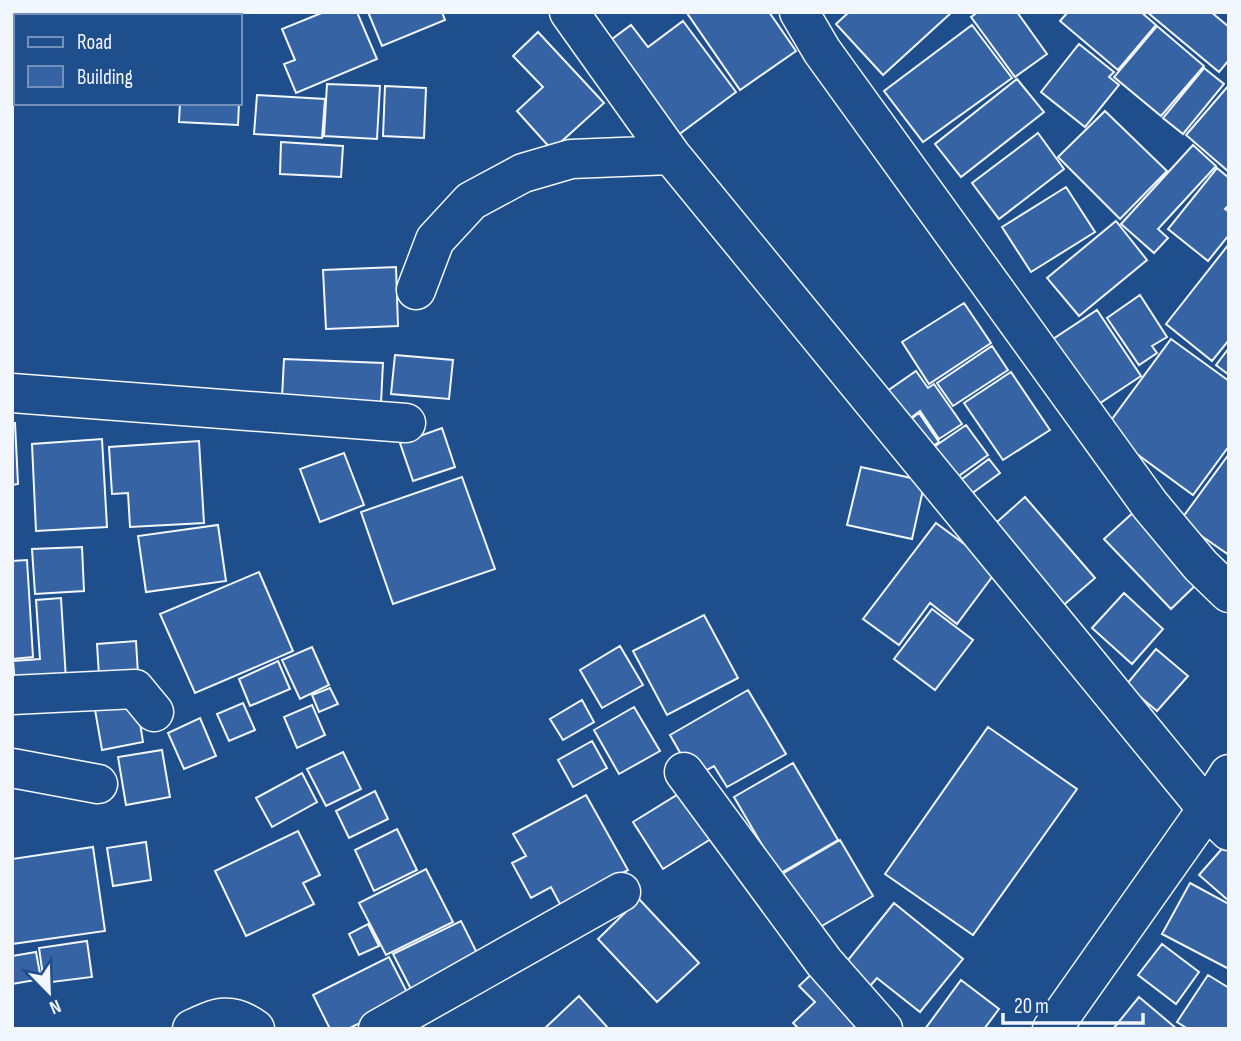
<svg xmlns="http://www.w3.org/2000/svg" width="1241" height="1041" font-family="'Sofia Sans Condensed',sans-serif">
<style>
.building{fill:#3563a3;stroke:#f2f6ff;stroke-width:2}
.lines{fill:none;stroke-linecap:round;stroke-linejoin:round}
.minor-casing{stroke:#f2f6ff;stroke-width:41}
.secondary-casing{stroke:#f2f6ff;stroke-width:41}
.minor{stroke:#1f4e8c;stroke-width:38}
.secondary{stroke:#1f4e8c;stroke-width:38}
</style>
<rect width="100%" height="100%" fill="#1f4e8c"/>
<path class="building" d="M324,12h33l20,47 -81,34 -12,-29 11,-4 -13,-31z
M368,12h74l3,8 -63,26z
M688,12h81l27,39 -56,39 -53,-77z
M849,12h103l-69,63 -47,-51z
M978,12h39l30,42 -32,23 -44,-60z
M1068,12h73l15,13 -38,45 -58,-49z
M1147,12h64l18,15v33l-10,12z
M683,21l53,71 -66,49 -70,-93 31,-23 17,22z
M972,25l40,53 -89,64 -39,-51z
M1157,26l47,40 -43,50 -47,-39z
M538,32l66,71 -52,47 -35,-39 26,-24 -30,-31z
M1079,44l35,28 -5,5 10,8 -34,42 -44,-35z
M1204,68l20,16 -41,50 -20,-16z
M1017,79l27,33 -83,65 -26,-33z
M327,84l53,2 -3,53 -53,-3z
M1229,85v87l-43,-37z
M385,86l41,2 -2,50 -41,-2z
M257,95l68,4 -3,39 -68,-4z
M180,103h59l-1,22 -59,-3z
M1105,111l62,60 -47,48 -62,-62z
M1038,133l26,36 -65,50 -27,-36z
M281,142l62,4 -2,31 -61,-3z
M1193,145l23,21 -58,63 10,9 -14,15 -33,-29z
M1217,168l12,10v27l-4,4 4,3v23l-21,26 -40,-32z
M1066,187l29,45 -64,40 -29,-45z
M1116,221l31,39 -68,56 -32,-38z
M1229,244v96l-17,21 -46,-37z
M396,267l2,59 -72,3 -3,-59z
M1140,295l27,42 -15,9 5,7 -18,12 -32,-47z
M964,303l27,40 -62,41 -27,-42z
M1097,310l44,66 -50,33 -44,-66z
M1171,339l58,42v65l-36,49 -89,-65z
M992,346l16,24 -55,36 -16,-23z
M1229,348v27l-13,-10z
M395,355l58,5 -4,39 -58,-5z
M284,359l99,4 -2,40 -99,-6z
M916,371l12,17 6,-4 28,40 -23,15 -19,-28 -20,15 -20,-30z
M1011,372l39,58 -47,30 -39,-57z
M919,413l20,29 -17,11 -19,-28z
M12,423h3l3,61 -6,1z
M966,425l22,30 -35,25 -22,-31z
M442,428l13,39 -42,14 -13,-38z
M102,439l5,88 -71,4 -4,-87z
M199,441l5,82 -74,4 -2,-34 -16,1 -3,-47z
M344,453l20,52 -44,17 -20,-53z
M1229,454v101l-49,-34z
M989,459l11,14 -40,29 -10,-14z
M861,467l64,14 -13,58 -65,-14z
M462,477l33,92 -102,35 -32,-92z
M1025,497l70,81 -36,31 -70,-80z
M1136,510l66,69 -31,30 -67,-70z
M936,523l62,46 -41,55 -27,-21 -31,42 -36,-26z
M218,525l8,56 -80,11 -8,-56z
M82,547l2,44 -49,3 -3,-45z
M27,560l6,97 -21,2v-98z
M259,572l34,79 -98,42 -35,-79z
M1124,593l39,36 -31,35 -40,-36z
M61,598l5,82 -51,3 -2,-22 27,-2 -4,-59z
M932,609l41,31 -38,50 -41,-31z
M704,615l34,63 -71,37 -34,-64z
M136,641l2,33 -39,2 -2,-32z
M620,646l23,39 -41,23 -22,-38z
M312,647l17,38 -29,14 -18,-39z
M1156,649l32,27 -31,35 -31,-26z
M278,661l12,28 -40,17 -11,-27z
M330,688l8,16 -19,8 -7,-17z
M748,690l38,64 -59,33 -13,-21 -20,11 -24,-42z
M136,697l7,45 -41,8 -8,-46z
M582,700l12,22 -31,18 -13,-21z
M243,703l12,27 -26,11 -12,-27z
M312,705l13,30 -28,13 -13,-31z
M634,707l26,44 -41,23 -25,-44z
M200,718l16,38 -32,13 -16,-36z
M988,727l89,62 -104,146 -88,-61z
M592,741l15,27 -34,19 -15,-27z
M162,750l8,47 -44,8 -8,-48z
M343,752l18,37 -35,17 -19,-37z
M793,763l45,77 -59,34 -45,-77z
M302,773l15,29 -45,25 -16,-29z
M685,790l29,47 -51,32 -30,-47z
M375,791l13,28 -39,19 -13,-27z
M586,795l42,75 -67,36 -10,-19 -20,11 -19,-35 14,-7 -13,-22z
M397,829l20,41 -43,21 -19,-41z
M298,831l22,44 -17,8 11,21 -68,32 -31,-65z
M840,840l33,56 -58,34 -33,-56z
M146,842l5,38 -38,6 -6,-38z
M1227,843l2,2v56l-30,-26z
M93,847l12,84 -93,13v-85z
M426,869l27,53 -67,33 -27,-52z
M1190,883l39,21v65l-67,-35z
M639,899l60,64 -42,39 -59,-63z
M894,903l69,56 -43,53 -43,-34 -7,8 -26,-21z
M461,921l21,42 -67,34 -22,-43z
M368,924l11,22 -20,9 -10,-21z
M87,941l5,36 -48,6 -5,-35z
M1162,944l37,28 -23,32 -38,-29z
M36,952l5,27 -29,5v-28z
M389,957l21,41 -62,31h-18l-17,-34z
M819,967l47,48 -14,14h-53l-6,-6 22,-21 -16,-16z
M1208,975l21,13v41h-41l-11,-7z
M961,980l38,29 -15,20h-59z
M579,996l30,33h-65z
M1139,997l38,32h-64z"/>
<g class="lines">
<g class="minor-casing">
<path id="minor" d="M569,12l102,143 536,654 22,22
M799,12l23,39 328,454 51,61 28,27
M416,290l19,-50 36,-39 52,-28 48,-14 100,-4
M12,393l394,30
M12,695l123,-6 19,23
M12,768l86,16
M684,772l140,190 59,67
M192,1029c25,-12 39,-18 63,0
M378,1029l243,-137"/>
</g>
<g class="secondary-casing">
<path id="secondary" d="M1052,1029l155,-220 22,-35"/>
</g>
<use href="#minor" class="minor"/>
<use href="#secondary" class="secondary"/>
</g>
<rect width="1241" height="1041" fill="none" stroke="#f2f6ff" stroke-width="28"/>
<rect x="14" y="14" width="228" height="91" fill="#1f4e8c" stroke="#7391ba" stroke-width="2"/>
<rect x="28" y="37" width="35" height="10" fill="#1f4e8c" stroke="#7391ba" stroke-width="2"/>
<text x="77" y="49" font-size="21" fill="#f2f6ff">Road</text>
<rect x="28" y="66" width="35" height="21" fill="#3563a3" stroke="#7391ba" stroke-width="2"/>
<text x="77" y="84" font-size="21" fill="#f2f6ff">Building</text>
<g transform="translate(49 992) rotate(157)" stroke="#1f4e8c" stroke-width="5" paint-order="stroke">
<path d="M0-5L12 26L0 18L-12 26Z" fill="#f2f6ff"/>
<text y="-10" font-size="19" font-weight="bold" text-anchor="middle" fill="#f2f6ff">N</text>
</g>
<path d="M1003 1013v10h140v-10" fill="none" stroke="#f2f6ff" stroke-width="3.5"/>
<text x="1014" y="1013" font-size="21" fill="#f2f6ff" stroke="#1f4e8c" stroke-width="5" paint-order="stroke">20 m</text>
</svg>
